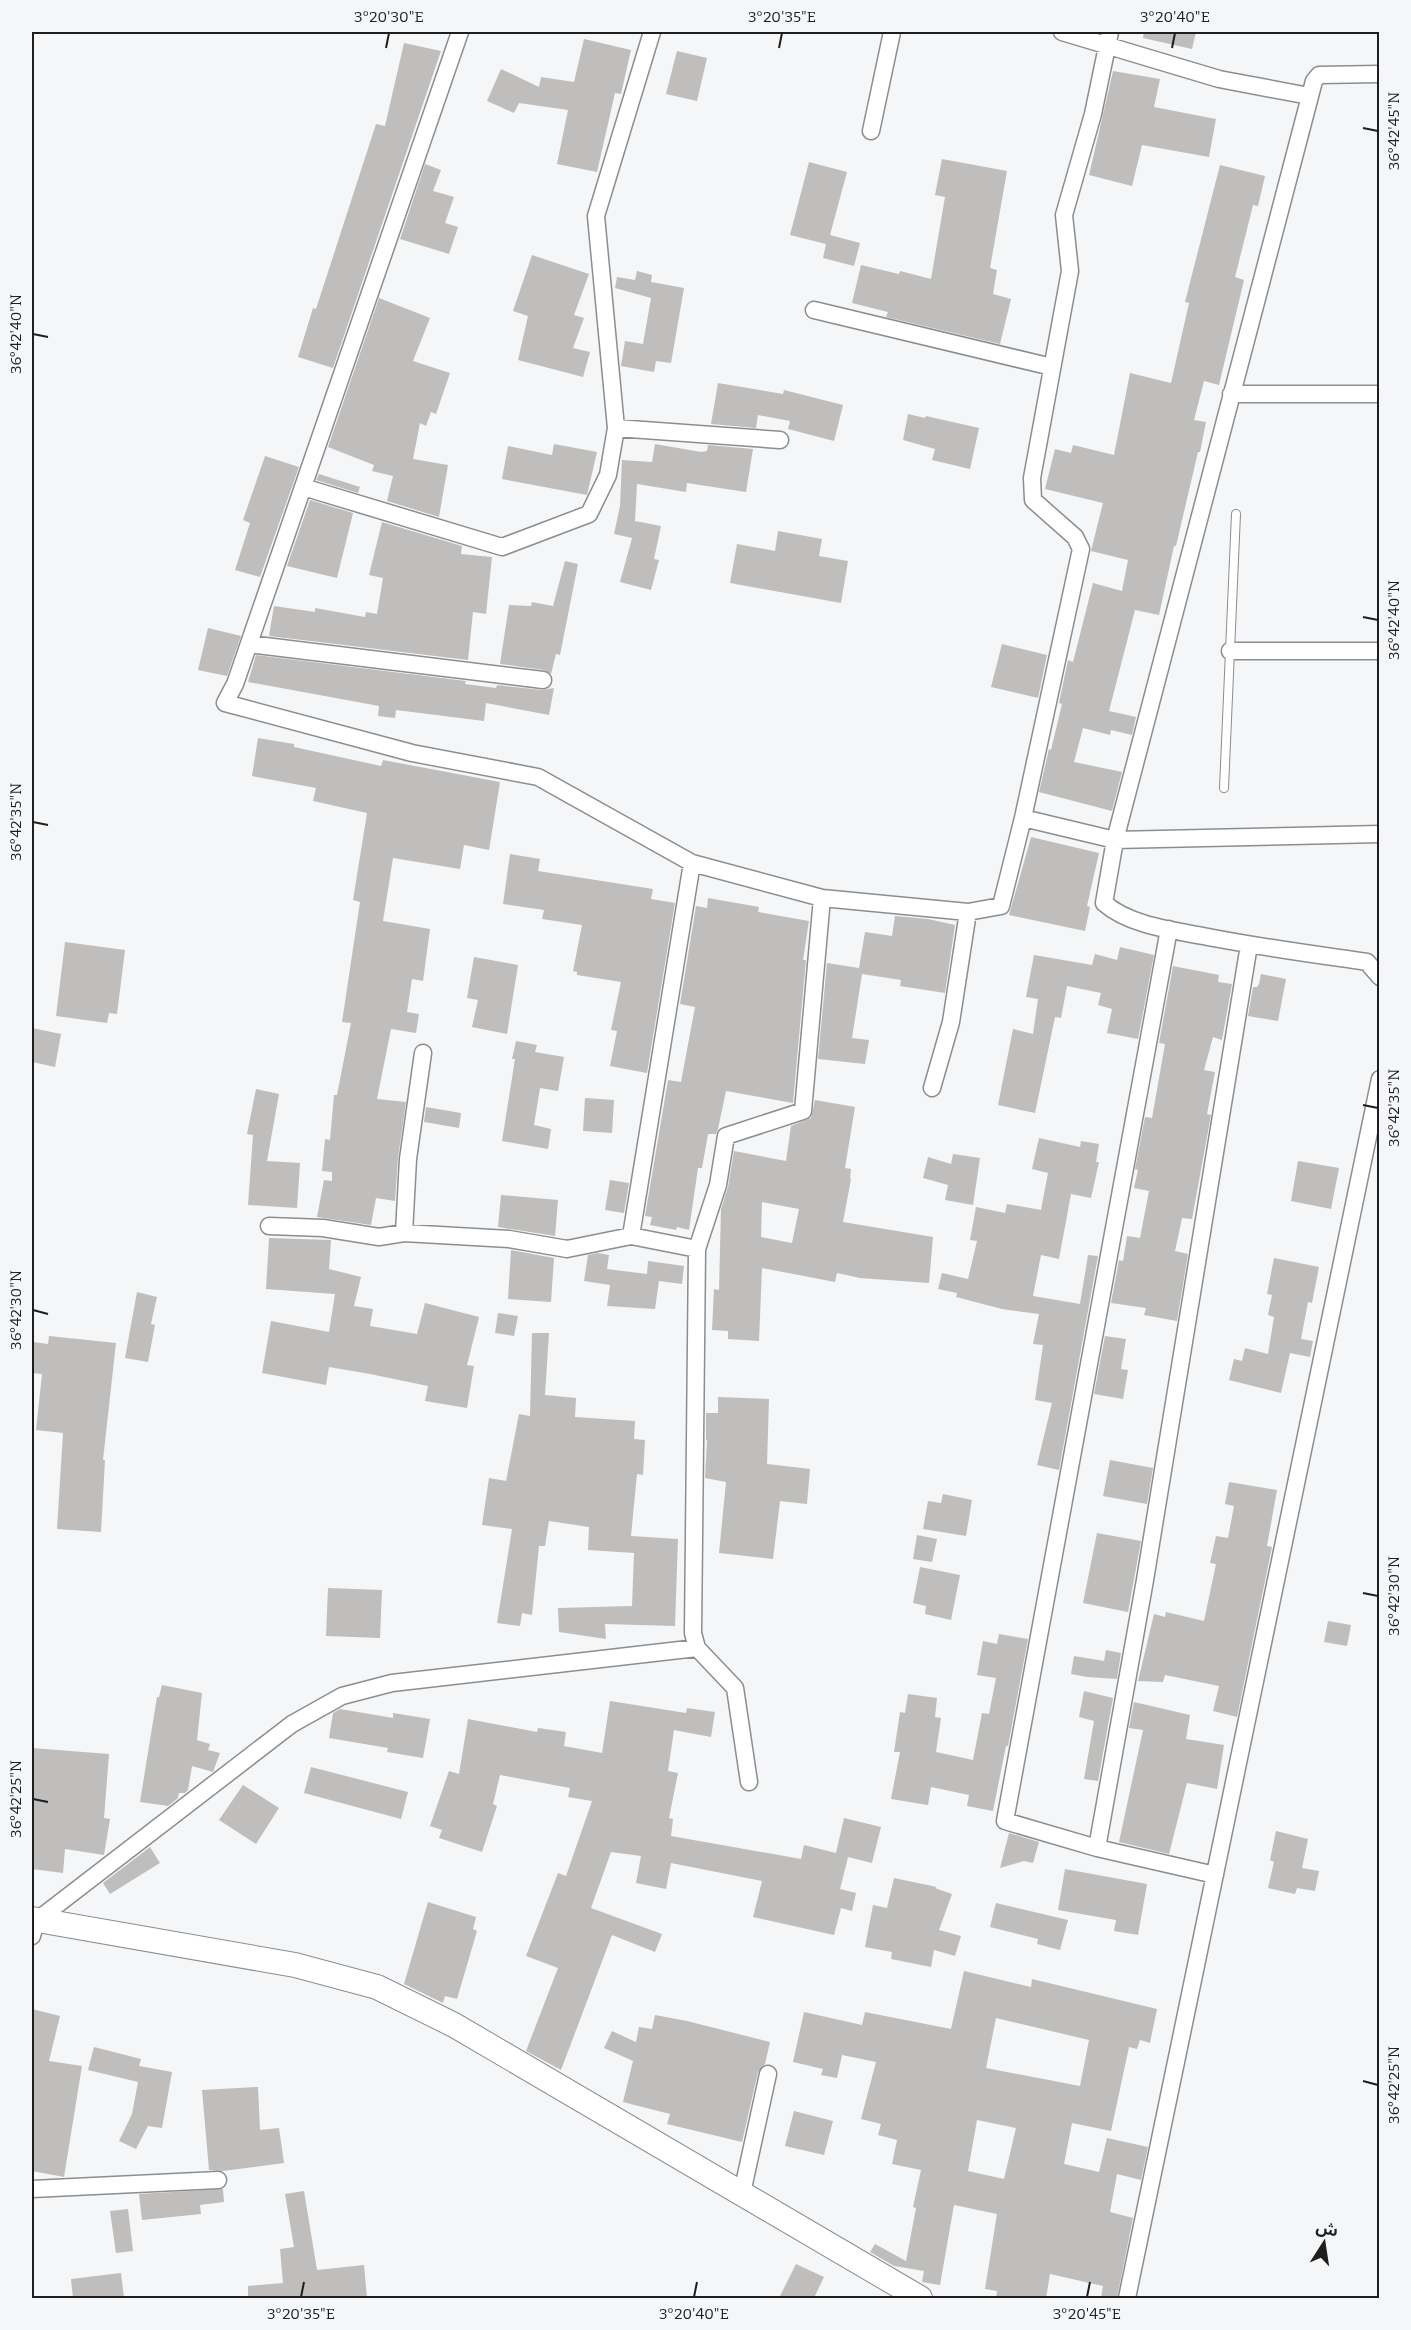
<svg xmlns="http://www.w3.org/2000/svg" width="1411" height="2330" font-family="Bitter,'Noto Sans Arabic',serif">
<style>
.building{fill:#bfbebc;fill-rule:evenodd}
.lines{fill:none;stroke-linecap:round;stroke-linejoin:round}
.lane-casing{stroke:#8c8d8f;stroke-width:10}
.street-casing{stroke:#8c8d8f;stroke-width:19}
.secondary-casing{stroke:#8c8d8f;stroke-width:26}
.lane{stroke:#fff;stroke-width:8}
.street{stroke:#fff;stroke-width:16}
.secondary{stroke:#fff;stroke-width:24}
.ticks{fill:none;stroke:#1e1e1f;stroke-width:2}
.neatline{fill:none;stroke:#1e1e1f;stroke-width:2}
.ticks-label{font-size:15px;text-anchor:middle;fill:#1e1e1f}
</style>
<rect width="100%" height="100%" fill="#f4f6f7"/>
<path class="building" d="M1144,32h52l-4,17 -49,-11z
M584,39l47,11 -10,44 -6,-1 -18,79 -40,-8 11,-54 -49,-7 -5,10 -27,-12 14,-32 38,18 2,-10 33,5z
M404,43l37,8 -108,317 -35,-11 15,-49 3,1 60,-185 9,2z
M677,51l30,7 -10,43 -31,-7z
M1113,71l47,8 -6,28 62,12 -7,38 -67,-12 -10,41 -43,-11z
M942,159l65,12 -17,97 7,2 -4,24 18,5 -11,45 -114,-27 2,-5 -36,-9 9,-38 38,9 1,-3 31,8 14,-82 -10,-2z
M809,162l38,10 -17,63 30,8 -6,23 -31,-8 3,-14 -36,-9z
M425,164l16,6 -8,21 21,6 -9,26 13,4 -9,27 -49,-15z
M1220,165l45,11 -7,30 -5,-1 -18,72 9,3 -25,105 -15,-4 -10,39 12,2 -6,30h-2l-22,94h-2l-15,69 -24,-5 -26,101 27,6 -4,18 -21,-5 -1,5 -27,-7 -9,34 48,10 -10,39 -73,-19 10,-43 2,1 11,-46 -3,-1 9,-43 5,2 20,-79 29,8 6,-31 -37,-9 12,-48 -58,-14 10,-40 16,4 2,-8 41,10 16,-82 41,10 18,-80 -4,-1z
M532,255l57,19 -15,41 10,3 -11,30 17,4 -7,25 -65,-17 10,-44 -15,-5z
M637,271l15,4 -1,7 33,6 -13,75 -15,-2 -2,11 -33,-6 4,-25 18,3 8,-46 -36,-10 2,-11 18,3z
M379,298l51,20 -17,43 37,12 -14,41 -5,-2 -5,14 -6,-3 -7,36 35,6 -9,52 -52,-16 6,-25 -21,-5 2,-6 -46,-18z
M718,383l65,11 1,-4 59,15 -9,36 -46,-12 2,-8 -32,-6 -2,13 -45,-4z
M908,414l17,4 1,-2 53,12 -9,41 -38,-9 3,-11 -32,-9z
M554,444l43,8 -10,43 -85,-16 6,-33 44,9z
M655,444l46,8 6,-1 1,-6 45,4 -7,43 -59,-9 -1,9 -49,-8 -2,37 26,5 -7,33 5,1 -8,30 -31,-8 12,-44 -18,-4 6,-28 2,-46 30,2z
M265,456l34,11 -39,110 -25,-7 15,-47 -7,-3z
M319,474l41,13 -2,6 -42,-13z
M310,500l43,13 -16,65 -50,-12z
M382,522l80,24 -1,8 31,3 -6,57 -13,-2 -5,48 -199,-24 5,-30 41,6v-4l50,9 1,-5 11,2 6,-36 -14,-3z
M778,531l44,8 -3,17 29,5 -7,42 -111,-20 7,-39 38,7z
M565,561l13,3 -18,91 -4,-1 -5,20 -7,-4 -44,-6 9,-59 22,1 1,-4 21,4z
M208,628l33,8 -14,40 -29,-6z
M1002,644l45,11 -9,43 -47,-11z
M256,655l210,26 -1,3 31,4 1,-3 45,5 12,-2 -5,27 -63,-12 -2,18 -88,-11 -1,8 -17,-2 1,-10 -131,-24z
M258,738l36,6v3l87,19 2,-6 117,22 -11,68 -25,-5 -4,24 -67,-11 -10,63 47,8 -7,52 -11,-2 -5,33 12,2 -3,19 -25,-4 -14,70 29,3 -8,56 -3,43 -19,-3 -5,27 -54,-8 7,-37 8,1v-9l-10,-1 3,-32 5,1 4,-45h3l14,-72 -9,-1 18,-120 -7,-2 14,-87 -54,-12 3,-13 -64,-12z
M1031,837l68,16 -12,53 3,1 -5,24 -76,-16z
M510,854l30,5 -2,12 115,18 -2,10 24,4 -28,170 -37,-7 7,-35 -6,-1 10,-48 -44,-7v-3l-4,-1 9,-46 -40,-6 2,-9 -41,-6z
M708,898l51,9 -1,5 51,9 -6,39h3l-13,143 -67,-12 -8,38 -2,5h-8l-6,34h-4l-9,62 -12,-3 -1,3 -26,-5 2,-8 -7,-1 23,-136 13,2 14,-75 -15,-3 16,-98 11,2z
M895,916l33,3 27,6 -10,68 -45,-7 1,-6 -39,-6 -10,64 17,2 -4,24 -47,-5 9,-96 32,5 6,-36 27,4z
M65,942l60,8 -8,64 -8,-1 -2,10 -51,-7z
M1120,947l34,8 -16,84 -31,-6 5,-24 -14,-4 3,-12 -34,-7 -6,32 -6,-1 -20,96 -37,-8 15,-76 20,5 5,-35 -12,-2 8,-42 58,10 3,-11 22,6z
M474,957l44,8 -11,69 -35,-7 6,-27 -11,-2z
M1173,966l46,9 -1,7 14,2 -10,56 -9,-3 -9,33 11,2 -8,42 4,1 -19,104 -10,-1 -7,33 13,3 -11,67 -33,-6 2,-7 -35,-5 8,-43 4,1 4,-25 13,2 9,-47 -15,-3 4,-18 -3,-1 10,-52 7,1 13,-74 -6,-1z
M1261,974l25,5 -8,42 -30,-5 5,-29h4l2,-3z
M32,1028l29,6 -6,33 -23,-5z
M516,1041l21,4 -2,7 29,5 -6,34 -18,-3 -6,37 17,4 -3,20 -46,-8 13,-82h-3z
M256,1089l23,5 -12,67 33,2 -3,45 -49,-3 5,-70 -6,-1z
M585,1098l29,2 -2,33 -29,-2z
M815,1100l40,7 -10,61 6,1 -1,9 1,1 -8,43 90,15 -4,46 -69,-5 -23,-5 -2,9 -73,-14 -3,73 -31,-2v-8l-16,-1 2,-41 5,1 2,-81 7,-22 6,-36 52,10 5,-35 20,-8zM762,1202l37,7 -7,34 -31,-6z
M426,1107l35,6 -2,15 -35,-6z
M1039,1138l41,9 1,-6 18,3 -3,18h3l-8,36 -20,-4 -12,65 -18,-4 -8,41 47,8 8,-49 10,1 -39,214 -22,-5 15,-62 -17,-3 8,-55 -10,-1 6,-30 -37,-5 -46,-12 1,-4 -19,-4 4,-16 26,6 9,-38 -7,-1 6,-33 29,6 2,-9 34,6 7,-37 -16,-4z
M953,1154l27,4 -7,47 -28,-5 3,-15 -25,-7 5,-21 23,7z
M1298,1161l41,7 -8,41 -40,-8z
M610,1180l19,3 -5,30 -19,-3z
M501,1195l57,5 -3,36 -57,-9z
M269,1238l62,2 -2,29 32,8 -7,29 19,3 -3,17 47,8 8,-31 54,14 -12,48 7,1 -7,42 -42,-7 3,-15 -58,-12 -41,-7 -3,18 -64,-12 9,-52 58,11 6,-38 -69,-5z
M511,1250l43,8 -3,44 -43,-3z
M598,1253l11,2 -2,14 40,5 1,-13 36,5 -2,18 -23,-3 -4,28 -48,-3 3,-21 -26,-4 4,-26z
M1274,1258l45,9 -7,36 -4,-1 -7,37 12,2 -3,16 -20,-4 -9,40 -52,-13 5,-21 8,2 3,-13 23,6 6,-37 -6,-2 4,-20 -5,-1z
M137,1292l20,5 -6,27 4,1 -7,37 -23,-4z
M498,1313l20,3 -4,20 -19,-3z
M532,1333h17l-4,62 31,3 -1,19 60,4 -1,18 11,1 -2,35 -6,-1 -6,62 47,3 -3,87 -70,-2 1,15 -47,-7 -1,-24 74,-2 2,-53 -46,-3 1,-23 -40,-6 -4,25h-6l-7,69 -10,-2 -2,13 -23,-3 15,-94 -30,-4 7,-47 17,3 13,-67 11,2z
M49,1336l67,7 -13,117h2l-4,72 -44,-3 6,-96 -27,-3 6,-56 -10,-1 1,-31 15,2z
M1105,1336l21,3 -5,30 7,1 -5,29 -29,-5z
M718,1397l51,2 -2,65 43,5 -3,35 -27,-3 -7,58 -54,-6 7,-71 -21,-4 2,-38h-1v-27h12z
M1110,1460l43,8 -6,36 -44,-8z
M1229,1482l48,8 -10,56 5,1 -35,170 -24,-6 6,-25 -54,-11 -2,7 -25,-1 16,-67 11,3 1,-5 38,9 12,-57 -6,-1 6,-27 12,2 6,-32 -9,-2z
M943,1494l29,6 -6,36 -43,-7 5,-28 13,2z
M1097,1533l44,8 -13,71 -45,-9z
M917,1535l20,4 -5,23 -19,-3z
M920,1567l40,8 -9,45 -26,-6 1,-8 -13,-3z
M328,1588l54,2 -2,48 -54,-2z
M1328,1621l23,4 -4,21 -23,-4z
M999,1634l29,5 -20,107h-2l-13,65 -26,-5 2,-11 -38,-8 -3,18 -37,-6 9,-47h-6l6,-40 5,1 3,-19 29,4 -2,19 6,1 -5,34 37,8 9,-47 7,1 7,-36 -19,-3 6,-34 14,3z
M1106,1650l15,3 -4,26 -30,-2 -16,-3 3,-18 30,5z
M162,1685l40,8 -5,47 13,4 -2,6 12,3 -7,19 -21,-6 -4,24 -3,3h-6l-1,5 -10,8 -28,-4 17,-105h2z
M1084,1691l29,7 -15,83 -14,-2 10,-58 -15,-4z
M610,1701l76,12 1,-5 28,4 -4,25 -37,-7 -6,41 10,2 -9,45 4,1 -2,17 130,23 3,-14 32,8 8,-35 37,9 -9,36 -24,-6 -8,32 16,4 -4,18 -11,-3 -7,27 -81,-18 9,-36 -91,-18 -5,26 -30,-6 5,-27 -30,-4 -20,56 71,26 -7,18 -43,-17 -51,135 -35,-19 32,-83 -32,-12 32,-83 8,3 26,-75 -24,-4 2,-9 -70,-13 -7,29 4,2 -15,46 -43,-14 3,-8 -12,-4 19,-55 10,3 9,-55 69,13 1,-4 28,4 -2,14 38,7z
M1134,1702l56,13 -4,24 38,6 -7,44 -30,-6 -18,71 -50,-12 24,-112 -14,-2z
M340,1709l53,9v-5l37,6 -7,39 -36,-6 1,-4 -59,-10 4,-25z
M32,1748l77,6 -5,64 6,1 -6,36 -39,-6 -2,24 -31,-4z
M311,1767l97,25 -7,27 -97,-26z
M243,1785l36,23 -23,36 -37,-24z
M1276,1831l32,8 -6,29 17,3 -4,20 -18,-3 -2,6 -27,-6 6,-26 -4,-2z
M1009,1833l30,9 -6,21 -9,-2 -24,7z
M150,1847l10,16 -50,31 -7,-11z
M1065,1869l82,15 -9,51 -24,-4 2,-11 -58,-10z
M894,1878l43,9 -2,1 17,6 -13,36 22,6 -6,20 -21,-6 -3,17 -40,-8 1,-7 -27,-5 8,-42 14,3z
M428,1902l48,15 -3,12 4,2 -20,68 -12,-3 -2,7 -39,-19z
M996,1903l72,17 -8,30 -23,-6 1,-5 -48,-12z
M964,1971l67,16 1,-8 125,30 -7,34 -10,-3 -3,9 -8,-2 -18,84 -39,-8 -8,41 35,8 8,-34 41,9 -7,33 -24,-6 -7,38 23,6 -16,80h-16l2,-12 -53,-12 -4,24h-50l1,-7 -12,-2 12,-75 -43,-9 -14,80 -18,-3 2,-11 -30,-5 -24,-14 5,-8 31,17 10,-53 -3,-1 8,-37 -29,-6 5,-24 -19,-5 3,-11 -20,-5 15,-57 -34,-7 -5,23 -16,-3 2,-6 -30,-7 11,-50 58,13 3,-13 86,17zM996,2018l93,22 -9,46 -94,-18zM977,2120l39,8 -12,51 -36,-8z
M32,2009l28,7 -11,45 33,5 -18,111 -32,-6z
M655,2015l32,6 83,21 -5,22 -7,8 -16,70 -75,-18 3,-10 -47,-12 10,-41 -29,-13 8,-17 24,11 3,-15 13,2z
M94,2047l47,12 -2,7 33,6 -10,56 -14,-2 -12,23 -17,-8 13,-27 6,-32 -50,-12z
M258,2087l2,43 19,-2 5,35 -61,8 -14,-1 -7,-80z
M794,2111l39,10 -9,34 -39,-9z
M223,2189l1,13 -24,3 1,9 -59,6 -3,-26z
M304,2191l13,79 47,-5 3,33h-119v-12l35,-3 -3,-34 14,-2 -9,-53z
M128,2209l5,42 -17,2 -6,-42z
M796,2264l28,13 -10,21h-35z
M121,2273l3,25h-51l-2,-19z"/>
<g class="lines">
<g class="lane-casing">
<path id="lane" d="M1224,788l12,-274"/>
</g>
<g class="street-casing">
<path id="street" d="M460,32l-225,652 -10,19 187,50 126,24 154,86 130,35 146,14 33,-6 22,-88 92,22 265,-6
M1062,32l157,47 90,17
M1380,74l-61,1 -5,6 -199,759 -11,63c25,22 67,27 99,33 55,11 109,18 164,26l13,15
M871,131l21,-99
M814,310l238,57
M1231,394h149
M616,428l164,12
M303,487l199,60 87,-33 19,-39 8,-47 -20,-212 56,-184
M249,644l294,36
M1230,651h150
M1023,818l58,-269 -6,-12 -42,-37 -1,-22 38,-207 -6,-56 29,-101 17,-82
M1169,929l-164,892 92,27 118,27
M932,1088l19,-66 17,-110
M269,1226l54,2 56,9 25,-4 105,6 58,10 64,-13
M404,1233l4,-74 15,-106
M697,1249l21,-64 8,-49 77,-25 19,-213
M697,1648l38,40 14,94
M1097,1848l48,-268 104,-635
M32,1936l4,-15 256,-197 50,-28 50,-13 305,-35 -4,-15 4,-384 -66,-13 61,-373
M32,2189l186,-9
M742,2193l26,-119
M1127,2298l253,-1219"/>
</g>
<g class="secondary-casing">
<path id="secondary" d="M32,1919l263,46 82,22 77,38 466,273"/>
</g>
<use href="#lane" class="lane"/>
<use href="#street" class="street"/>
<use href="#secondary" class="secondary"/>
</g>
<path class="ticks" d="M386,48l3,-15M779,48l3,-15M1172,48l3,-15M1363,128l15,3M33,334l15,3M1363,617l15,3M33,822l15,3M1363,1105l15,3M33,1310l15,4M1363,1593l15,3M33,1799l15,3M1363,2081l15,4M301,2297l3,-15M694,2297l3,-15M1087,2297l3,-15"/>
<rect width="1411" height="2330" fill="none" stroke="#f4f6f7" stroke-width="66"/>
<g transform="translate(1324 2243) rotate(12)" stroke="#f4f6f7" stroke-width="4.5" paint-order="stroke">
<path d="M0-4.5L10 22L0 15L-10 22Z" fill="#1e1e1f"/>
<text y="-9" font-size="16" font-weight="bold" text-anchor="middle" fill="#1e1e1f">ش</text>
</g>
<rect x="33" y="33" width="1345" height="2264" class="neatline"/>
<g class="ticks-label">
<text x="389" y="22">3°20'30"E</text>
<text x="782" y="22">3°20'35"E</text>
<text x="1175" y="22">3°20'40"E</text>
<text transform="translate(1394 131) rotate(-90)" y="5">36°42'45"N</text>
<text transform="translate(16 334) rotate(-90)" y="5">36°42'40"N</text>
<text transform="translate(1394 620) rotate(-90)" y="5">36°42'40"N</text>
<text transform="translate(16 822) rotate(-90)" y="5">36°42'35"N</text>
<text transform="translate(1394 1108) rotate(-90)" y="5">36°42'35"N</text>
<text transform="translate(16 1310) rotate(-90)" y="5">36°42'30"N</text>
<text transform="translate(1394 1596) rotate(-90)" y="5">36°42'30"N</text>
<text transform="translate(16 1799) rotate(-90)" y="5">36°42'25"N</text>
<text transform="translate(1394 2085) rotate(-90)" y="5">36°42'25"N</text>
<text x="301" y="2319">3°20'35"E</text>
<text x="694" y="2319">3°20'40"E</text>
<text x="1087" y="2319">3°20'45"E</text>
</g>
</svg>
